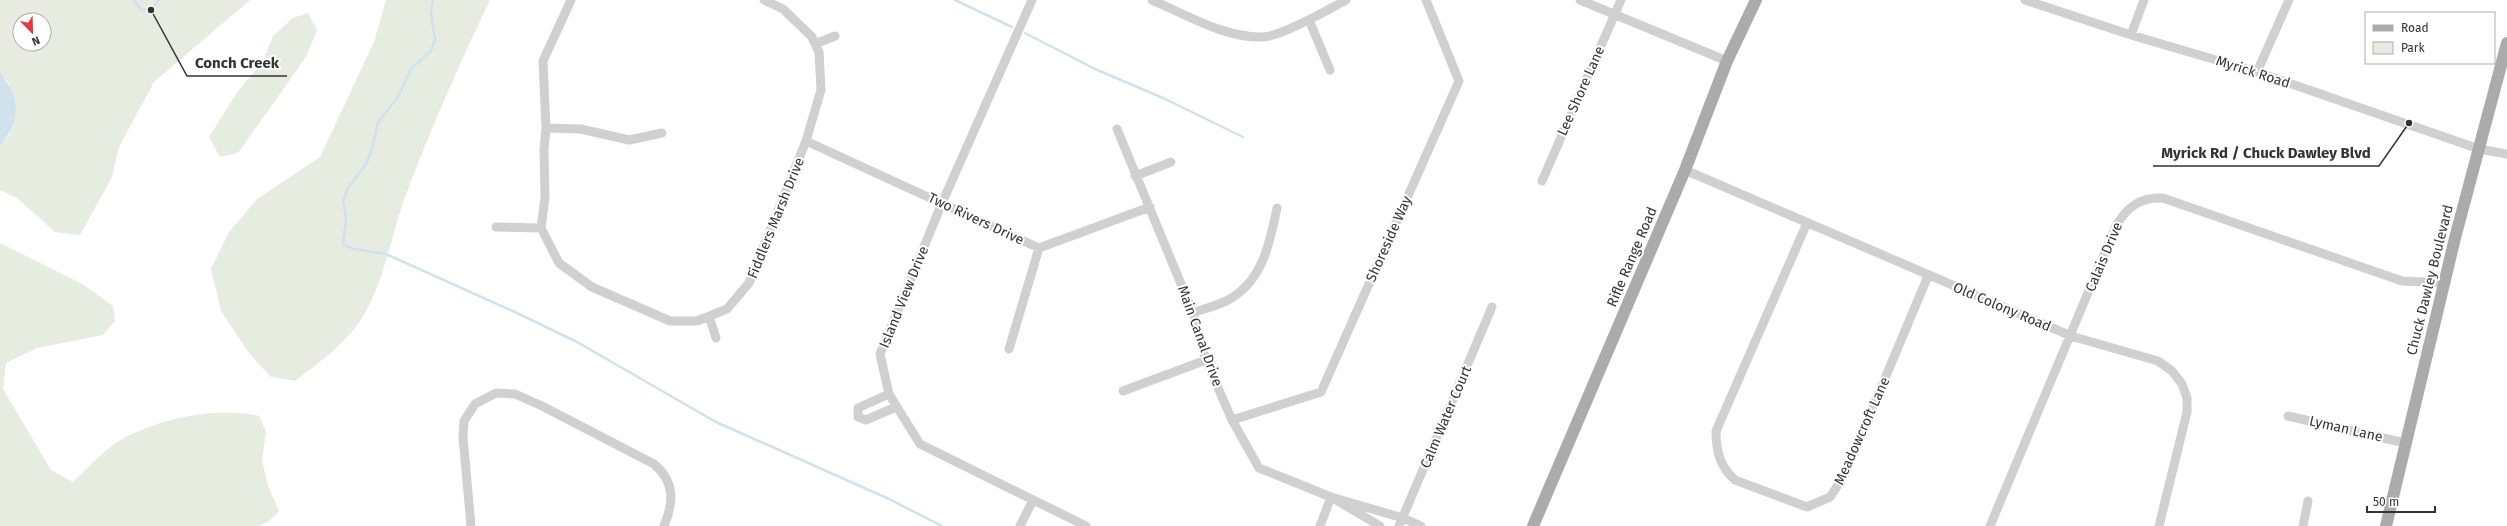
<svg xmlns="http://www.w3.org/2000/svg" width="2507" height="526" font-family="'Fira Sans',sans-serif">
<style>
.green{fill:#e6ecdf;fill-rule:evenodd}
.water{fill:#cfe2ee}
.lines{fill:none;stroke-linecap:round;stroke-linejoin:round}
.stream{stroke:#cfe2ee;stroke-width:2.5}
.minor{stroke:#d0d0d0;stroke-width:9}
.major{stroke:#ababab;stroke-width:12}
.labels{text-anchor:middle;dominant-baseline:central;stroke-width:4;stroke-linejoin:round;paint-order:stroke}
.street-label{font-size:14px;fill:#333;stroke:#fff}
.leader{fill:none;stroke:#333;stroke-width:1.5}
.callout-dot{fill:#333;stroke:#fff;stroke-width:1.5}
.callout-label{font-size:15px;text-anchor:middle;font-weight:bold;fill:#333;stroke:#fff;stroke-width:4;stroke-linejoin:round;paint-order:stroke}
</style>
<rect width="100%" height="100%" fill="#fff"/>
<path class="green" d="M0,0h250l-96,82 -35,65 -7,30 -32,58 -25,-3 -38,-34 -17,-8v-44l10,-13 -1,-49 -9,-13zM20,20h24v24h-24z
M386,0h104c-31,65 -61,132 -86,200 -13,38 -23,93 -46,124 -17,23 -41,40 -63,57l-24,-4 -22,-24 -28,-42 -10,-42 18,-37 28,-33 63,-42 54,-115z
M308,13l9,17 -11,27 -68,96 -18,4 -11,-20 29,-46 25,-30 10,-25 20,-18z
M0,243l84,42 29,21 2,15 -12,14 -66,13 -31,15 -3,26 48,81 22,12c15,-14 32,-34 51,-44 38,-20 93,-32 135,-22l7,16 -4,28 6,26 11,25 -11,11 -11,4h-257z"/>
<path class="water" d="M0,71c20,30 22,46 0,75z"/>
<g class="lines">
<path class="stream" d="M134,0l7,10h10l8,-10
M433,0l-2,14 4,25 -4,12 -20,18 -13,28 -20,25 -6,27 -6,15 -18,24 -5,13 3,17 -3,27 11,4 32,5 131,59 60,29 139,80 173,77 53,27
M955,0l57,27
M1025,33l70,36 68,29 80,39"/>
<path class="minor" d="M571,0l-28,61 3,67 -2,21 1,48 -4,31 18,35 33,24 78,34h27l30,-12 22,-26 57,-142 15,-51 -2,-38 -7,-15 -29,-28 -19,-9
M1032,0l-90,203 -62,151 9,40 31,50 166,82
M1152,0c35,15 72,38 111,37 19,-1 65,-27 83,-37
M1580,0l147,61
M2025,0l106,35 126,37 222,77 28,5
M1309,20l21,50
M2131,35l13,-35
M815,44l20,-8
M2257,72l32,-72
M546,128l35,1 48,11 33,-7
M1117,129l76,184 13,47 26,60 27,48 72,29 -11,29
M806,141l233,107 111,-41
M1685,170l386,166 87,25 14,10 10,13 5,14v14l-28,114
M1135,176l36,-14
M1542,181l79,-181
M1807,223l-91,208c0,20 4,36 19,49l72,27 23,-10 14,-21 84,-200
M496,227l45,1
M1193,313c12,-5 29,-8 40,-16 31,-20 37,-56 44,-89
M709,316l7,22
M1009,349l30,-101
M1123,391l83,-31
M889,394l-31,14v9l8,3 30,-13
M2288,416l117,27
M1232,420l89,-28 138,-311 -33,-81
M471,526l-8,-89 1,-16 11,-17 21,-11 19,1 27,12 112,58c21,18 20,38 10,62
M1020,526l13,-26
M1380,526l-49,-29 72,21 18,8
M1399,526l93,-219
M1990,526l126,-300c11,-19 24,-29 47,-28l239,83 44,2
M2303,526l5,-25"/>
<path class="major" d="M1533,526l152,-356 42,-109 29,-61
M2386,526l69,-288 52,-195"/>
</g>
<g class="labels">
<g class="street-label">
<text transform="translate(2253 72) rotate(18)">Myrick Road</text>
<text transform="translate(1581 91) rotate(-66)">Lee Shore Lane</text>
<text transform="translate(776 218) rotate(-68)">Fiddlers Marsh Drive</text>
<text transform="translate(976 219) rotate(25)">Two Rivers Drive</text>
<text transform="translate(1389 239) rotate(-66)">Shoreside Way</text>
<text transform="translate(1632 257) rotate(-67)">Rifle Range Road</text>
<text transform="translate(2104 257) rotate(-67)">Calais Drive</text>
<text transform="translate(2430 280) rotate(-76)">Chuck Dawley Boulevard</text>
<text transform="translate(904 297) rotate(-68)">Island View Drive</text>
<text transform="translate(2002 307) rotate(23)">Old Colony Road</text>
<text transform="translate(1200 336) rotate(70)">Main Canal Drive</text>
<text transform="translate(1446 417) rotate(-67)">Calm Water Court</text>
<text transform="translate(2346 429) rotate(13)">Lyman Lane</text>
<text transform="translate(1862 431) rotate(-66)">Meadowcroft Lane</text>
</g>
</g>
<path class="leader" d="M151 10L187 76H287M2409 123L2379 166H2153"/>
<g class="callout-dot">
<circle cx="151" cy="10" r="4"/>
<circle cx="2409" cy="123" r="4"/>
</g>
<g class="callout-label">
<text x="237" y="68">Conch Creek</text>
<text x="2266" y="158">Myrick Rd / Chuck Dawley Blvd</text>
</g>
<rect x="2365" y="12" width="130" height="52" fill="#ffffff" stroke="#adadad"/>
<rect x="2373" y="25" width="20" height="6" fill="#ababab" stroke="#adadad"/>
<text x="2401" y="32" font-size="12" fill="#333333">Road</text>
<rect x="2373" y="42" width="20" height="12" fill="#e6ecdf" stroke="#adadad"/>
<text x="2401" y="52" font-size="12" fill="#333333">Park</text>
<g transform="translate(32 32) rotate(157)"><circle r="19" fill="#ffffff" stroke="#adadad"/>
<path d="M0-3L7 15L0 10L-7 15Z" fill="#e63946"/>
<text y="-6" font-size="11" font-weight="bold" text-anchor="middle" fill="#333333">N</text>
</g>
<path d="M2367 506v6h68v-6" fill="none" stroke="#333333" stroke-width="2"/>
<text x="2373" y="506" font-size="12" fill="#333333" stroke="#ffffff" stroke-width="3" paint-order="stroke">50 m</text>
</svg>
